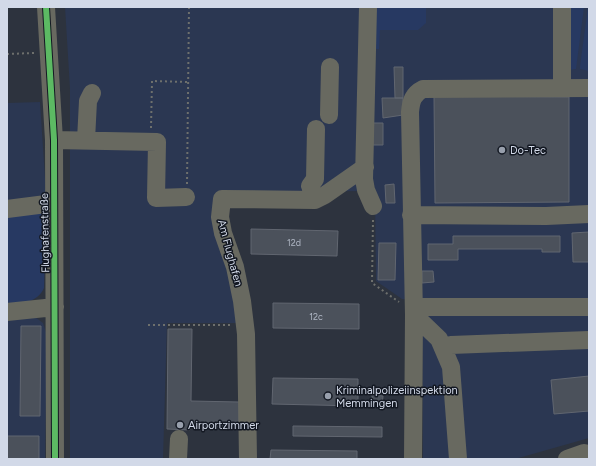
<svg xmlns="http://www.w3.org/2000/svg" width="596" height="466" font-family="Figtree,sans-serif">
<style>
.built{fill:#2b3752}
.green{fill:#273962}
.building{fill:#4b515b;stroke:#616670}
.lines{fill:none;stroke-linecap:round;stroke-linejoin:round}
.path{stroke:#6e706d;stroke-width:2;stroke-dasharray:2 3;stroke-linecap:butt}
.minor{stroke:#686960;stroke-width:18}
.cycleway-casing{stroke:#131822;stroke-width:8}
.cycleway{stroke:#5cba63;stroke-width:6}
.poi-dot{fill:#989fac;stroke:#131822;stroke-width:1.5}
.labels{text-anchor:middle;dominant-baseline:central;stroke-width:3;stroke-linejoin:round;paint-order:stroke}
.number-label{font-size:9px;fill:#b0b7c5}
.poi-label{font-size:11px;fill:#d2d9e8;stroke:#131822;text-anchor:start}
.street-label{font-size:11px;fill:#d2d9e8;stroke:#131822}
</style>
<rect width="100%" height="100%" fill="#2d333e"/>
<path class="built" d="M65,7h524v431l-74,21h-92l-1,-158 -20,-2 -26,-18 -1,-90 -158,1 22,131h-72l-4,136h-93v-370z
M40,102l6,91 -2,4 -37,8v-102z
M35,317l8,6 4,12 -2,124h-38v-141z"/>
<path class="green" d="M375,7h51v16l-8,7h-38l-1,19h-6z
M568,7h16l-8,62 -8,1z
M588,7l1,64 -9,-2v-3z
M42,211l4,3 -2,74c-7,15 -22,15 -37,18v-92z"/>
<path class="building" d="M394,67h9v31h-8z
M434,96l135,1v105l-134,1z
M382,98h21v17l-20,3z
M373,123h10v22h-10z
M394,184l1,19h-9l-1,-18z
M251,229l87,2 -1,25 -86,-2z
M589,232v30h-16l-1,-29z
M453,236h107v16h-18v-3h-84v11h-30v-16h25z
M379,243h17l-1,37h-17z
M422,271h11l1,11 -12,1z
M273,303l86,1v25l-86,-1z
M21,326h20l-1,90h-20z
M168,329h24l-1,72 48,1v25l-49,-1v4l-23,-1z
M589,376v35l-35,3 -3,-34z
M273,378l85,1v27l-86,-2z
M372,395l11,1 -1,11h-10z
M293,426l89,1v10l-89,-1z
M7,436h32v23h-32z
M271,450l86,1v8h-87z"/>
<g class="lines">
<path class="path" d="M7,54l27,-1
M151,128l1,-47 36,1
M187,184l2,-177
M373,220l-1,63 27,19
M148,325h82"/>
<path class="minor" d="M46,7l8,133 1,319
M368,7l-4,172 2,11 7,16
M562,88v-81
M329,115l1,-48
M54,140l103,2 -1,56 30,-1
M86,140l2,-39 4,-8
M310,186l5,-7 1,-50
M7,209l47,-6
M411,215l135,1 43,-2
M423,307h166
M7,312l48,-5
M414,315l25,24 12,28 7,92
M443,348l8,-3 138,-5
M178,459l1,-20
M248,459l-2,-125 -4,-33 -7,-34 -12,-34 -3,-16 2,-18 93,1 10,-5 40,-28
M413,459l1,-144 -4,-203c1,-11 3,-18 13,-23l166,-1
M567,459l17,-6 5,1"/>
<g class="cycleway-casing">
<path id="cycleway" d="M46,7l8,133 1,319"/>
</g>
<use href="#cycleway" class="cycleway"/>
</g>
<g class="poi-dot">
<circle cx="502" cy="150" r="4"/>
<circle cx="328" cy="396" r="4"/>
<circle cx="180" cy="425" r="4"/>
</g>
<g class="labels">
<g class="number-label">
<text x="294" y="242">12d</text>
<text x="316" y="316">12c</text>
</g>
<g class="poi-label">
<text x="510" y="150">Do-Tec</text>
<text x="336" y="390">Kriminalpolizeiinspektion<tspan x="336" dy="13">Memmingen</tspan></text>
<text x="188" y="425">Airportzimmer</text>
</g>
<g class="street-label">
<text transform="translate(45 233) rotate(-91)">Flughafenstraße</text>
<text transform="translate(230 253) rotate(75)">Am Flughafen</text>
</g>
</g>
<rect width="596" height="466" fill="none" stroke="#d2d9e8" stroke-width="16"/>
</svg>
